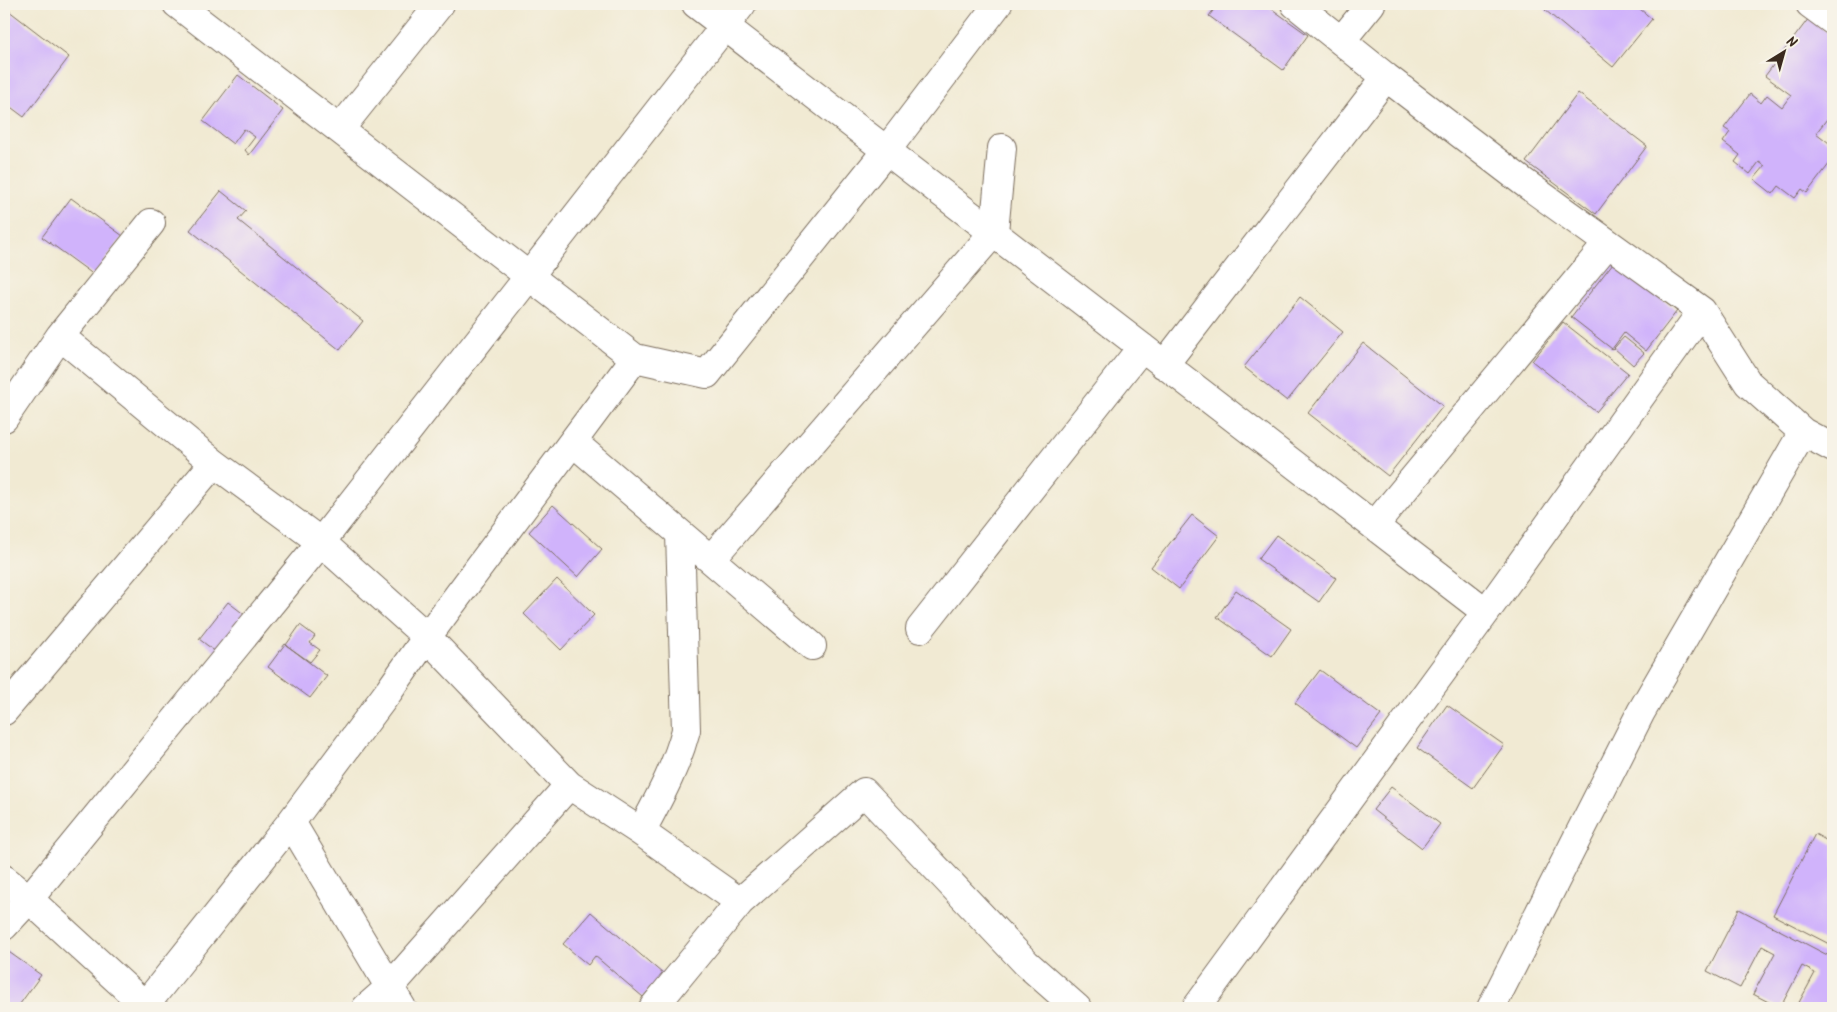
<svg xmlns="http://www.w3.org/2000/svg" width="1837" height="1012" font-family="Kalam,sans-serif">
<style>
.building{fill:#d0b3fb}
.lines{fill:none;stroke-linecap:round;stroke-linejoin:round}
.street-casing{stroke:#7b6d5d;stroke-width:30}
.street{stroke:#fff;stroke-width:28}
</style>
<rect width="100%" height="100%" fill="#f7f3e8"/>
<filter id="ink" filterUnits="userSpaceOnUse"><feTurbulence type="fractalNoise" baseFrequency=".02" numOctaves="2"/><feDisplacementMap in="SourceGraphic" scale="10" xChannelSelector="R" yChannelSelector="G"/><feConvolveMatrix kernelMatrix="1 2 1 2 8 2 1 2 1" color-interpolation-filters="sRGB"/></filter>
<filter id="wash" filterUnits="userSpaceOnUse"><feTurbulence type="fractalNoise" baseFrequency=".0096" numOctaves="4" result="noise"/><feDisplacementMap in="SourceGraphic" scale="20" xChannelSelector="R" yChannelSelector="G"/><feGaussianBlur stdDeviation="1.12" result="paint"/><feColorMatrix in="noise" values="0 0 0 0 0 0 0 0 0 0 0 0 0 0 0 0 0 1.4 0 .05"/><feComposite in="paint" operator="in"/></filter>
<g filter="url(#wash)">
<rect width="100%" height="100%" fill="#f1ead3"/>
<g id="blocks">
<path class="building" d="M1218,4h47l43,31 -25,35 -74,-54z
M1550,4h84l18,15 -39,48 -68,-57z
M4,7l65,50 -45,60 -20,-15z
M1809,18l24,19v87l-6,-5 -11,14 17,13v13l-26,34 -5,-4 -7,9 -16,-12 -6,8 -19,-15 11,-13 -6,-4 -9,12 -15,-12 5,-7 -17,-13 7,-10 -6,-4 26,-34 11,9 6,-8 15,12 9,-12 -26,-19z
M238,75l45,35 -34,45 -4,-5 10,-13 -11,-8 -11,15 -30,-23z
M1578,93l69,53 -51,68 -70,-52z
M221,191l25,20 -8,9 125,101 -23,29 -150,-120z
M71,198l52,38 -29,39 -52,-38z
M1613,263l64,48 -31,40 -22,-18 -12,16 -41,-32z
M1300,297l43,35 -56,69 -43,-34z
M1563,322l65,51 -32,39 -64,-51z
M1624,337l20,16 -11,12 -19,-17z
M1363,343l80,63 -55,70 -80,-63z
M553,505l49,44 -24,28 -49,-45z
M1192,515l27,21 -40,53 -28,-22z
M1276,535l60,43 -17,24 -61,-43z
M557,579l37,36 -33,35 -37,-36z
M1236,590l55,39 -19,27 -55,-39z
M228,602l17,13 -29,37 -17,-13z
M300,625l15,11 -5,7 10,7 -10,12 -24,-17z
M285,644l42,32 -17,22 -42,-31z
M1320,670l61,45 -25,33 -61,-45z
M1447,705l57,40 -31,43 -56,-40z
M1391,787l49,37 -18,24 -49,-38z
M1815,834l18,10v102l-60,-31z
M1739,909l94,49v50h-37l19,-35 -13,-7 -22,42 -27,-14 22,-41 -13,-7 -22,42 -33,-17z
M591,912l72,62 -20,23 -48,-41 -7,9 -25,-21z
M6,950l35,25 -24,33h-13v-54z"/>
</g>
</g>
<g filter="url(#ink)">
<use href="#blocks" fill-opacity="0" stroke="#7b6d5d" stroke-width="1"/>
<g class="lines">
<g class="street-casing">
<path id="street" d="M696,4l790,608
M1295,4l91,73 136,104 180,130 46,72 55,49 30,16
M1810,4l23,17
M1341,41l30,-37
M340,129l100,-125
M60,336l91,-113
M635,358l72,16 179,-223 112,-147
M1164,365l222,-288
M4,418l56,-82 154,127 107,79 106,95 142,148 72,47 99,70
M573,442l239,204
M1374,526l234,-283
M711,559l283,-327 8,-84
M920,629l222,-282
M4,711l210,-248
M291,822l111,186
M641,832c18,-34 35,-64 45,-102l-6,-196
M4,879l25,20 119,109
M4,926l25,-27 292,-357 421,-538
M143,1008l148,-186 98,-131 38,-54 208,-279 -458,-354
M366,1008l24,-21 179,-202
M653,1008l87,-106 124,-110 162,171 51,45
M1196,1008l290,-396 216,-301
M1491,1008l150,-296 162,-280"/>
</g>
<use href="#street" class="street"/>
</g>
</g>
<rect width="1837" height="1012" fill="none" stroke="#f7f3e8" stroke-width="20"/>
<g transform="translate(1784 52) rotate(37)" stroke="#f7f3e8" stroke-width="4" paint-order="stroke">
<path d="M0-4L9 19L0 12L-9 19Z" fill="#3b2a1e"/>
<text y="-8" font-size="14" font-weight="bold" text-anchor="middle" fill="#3b2a1e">N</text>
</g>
</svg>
